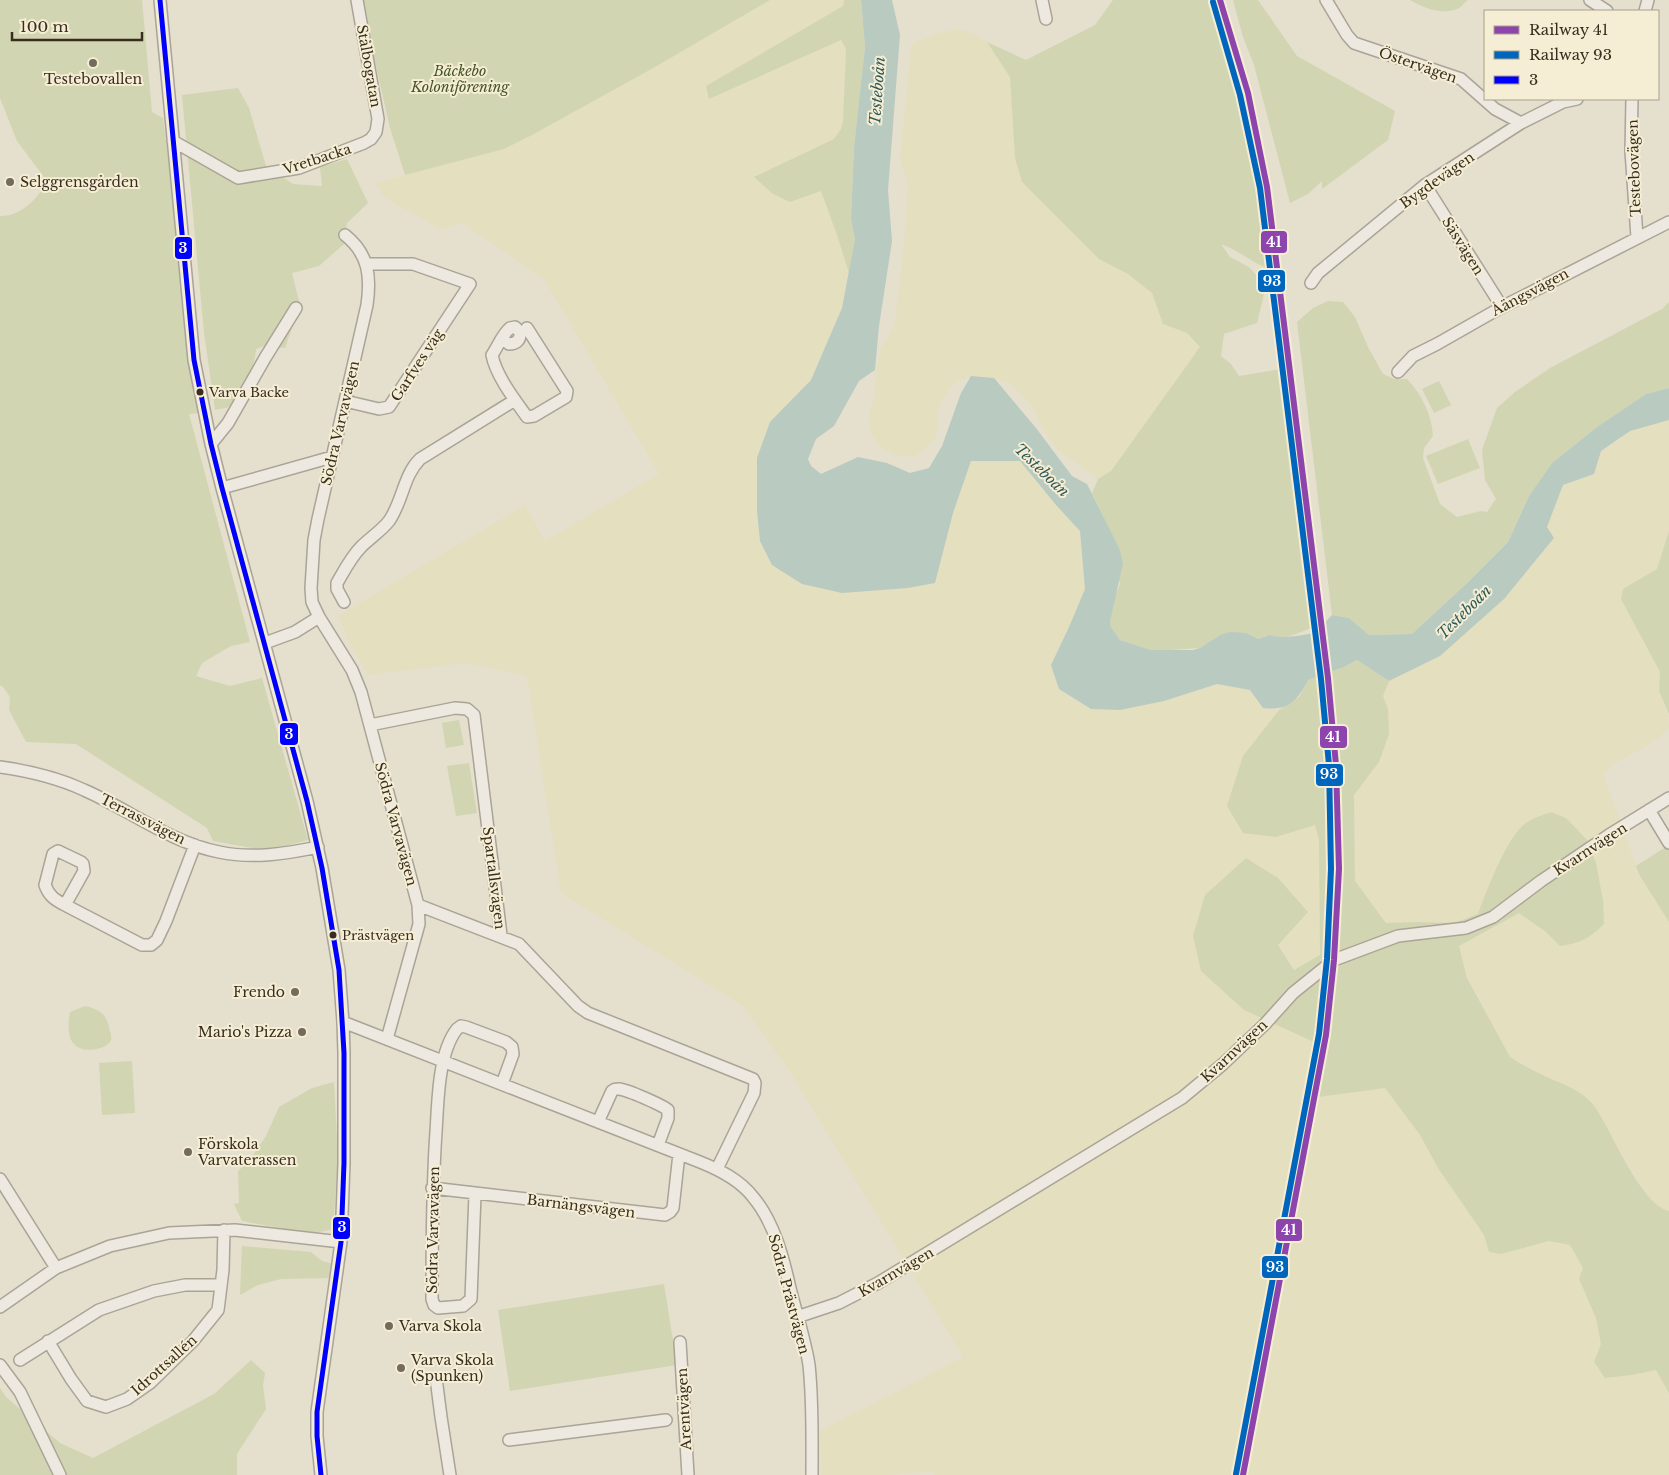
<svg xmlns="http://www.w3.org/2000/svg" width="1669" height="1475" font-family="'Libre Baskerville',serif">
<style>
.farmland{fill:#e4dfbf}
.green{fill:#d2d5b1}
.water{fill:#b9cac1}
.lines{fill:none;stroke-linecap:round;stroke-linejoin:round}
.minor-casing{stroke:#aaa497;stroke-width:14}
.minor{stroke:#ede9e0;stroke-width:11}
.bus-1-casing{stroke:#f5eed4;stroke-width:9}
.bus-1{stroke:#00f;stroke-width:5}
.rail-1-casing{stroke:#f5eed4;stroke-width:10}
.rail-2-casing{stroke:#f5eed4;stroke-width:10}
.rail-1{stroke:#8e44ad;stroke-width:6}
.rail-2{stroke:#0065bd;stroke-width:6}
.poi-dot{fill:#756b5c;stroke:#f5eed4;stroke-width:2}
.bus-dot{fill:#392d1f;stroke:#f5eed4;stroke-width:2}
.labels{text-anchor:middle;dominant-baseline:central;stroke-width:4;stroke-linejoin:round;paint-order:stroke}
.bus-label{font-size:13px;fill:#392d1f;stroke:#f5eed4;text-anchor:start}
.street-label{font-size:14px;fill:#392d1f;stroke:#f5eed4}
.park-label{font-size:14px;font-style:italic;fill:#465526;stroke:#f5eed4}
.poi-label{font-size:14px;fill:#392d1f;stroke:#f5eed4;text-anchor:start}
.water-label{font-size:15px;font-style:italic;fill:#2e5858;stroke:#f5eed4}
.line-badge{stroke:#f5eed4;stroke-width:2}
.badge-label{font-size:14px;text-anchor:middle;font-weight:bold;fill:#fff}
</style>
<rect width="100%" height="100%" fill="#e5dfce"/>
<path class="farmland" d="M770,0h74l-1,6 -134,93 131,-60 6,10 -3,72 -2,8 -7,10 -80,38 67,14 16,44 12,38 -7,36 -31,71 -41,42 -13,36 196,55 18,-52h49l36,44 24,26 5,58 -16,38 -18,38 113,36 53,-17 33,6 13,18 16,2 -36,46 33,81 39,-13 4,16 1,115 -25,15 -17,-25 -32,-87 35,168 34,16 -10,57 80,-12 35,48 18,33 46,67 5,17 12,2 48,-13 21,4 13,23 -4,11 17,39 5,26 -7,18 11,16 27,-3 24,-5 13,23v82h-735l-1,-4 -42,4h-70l-1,-44 143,-74 -174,-287 -46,-64 -182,-113 -34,-217 -62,-13 -97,12 -17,-29 -13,-30 187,-111 20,36 114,-67 -115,-195 -82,-56 -22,6 -56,-32 -9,-14 129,-34 151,-82z
M958,29l16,5 13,8 23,35 5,81 7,24 77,77 29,15 25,19 10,31 24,9 13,14 -89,124 -13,8 -41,-30 -16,-24 -7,-16 -19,-21 -8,-5 -13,-5 -23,-2 -17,7 -13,19 -3,8 -2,28 -10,10 -12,9 -18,-2 -14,-6 -11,-15 -3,-18 7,-23 1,-23 5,-23 7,-10 7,-16 9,-75 4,-61 -8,-25 11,-113 7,-6 18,-7z
M1667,419l2,1v111l-12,38 -34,20 -2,10 39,73 -1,19 9,21 1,16 -10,9 -19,13 -22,11 -15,13 37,102 29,46v289l-5,-1 -13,-10 -13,-19 -26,-43 -18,-33 -84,-48 -43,-80 -8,-31 60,-33 27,19 14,14 44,-22 -1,-24 -7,-37 -30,-45 -15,-6 -25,11 -13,15 -20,38 -15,38 -23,9 -37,-1 -32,2 -31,-43 -1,-86 25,-33 9,-53 -5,-13 6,-15 51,-25 107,-129 16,-42 30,-11 8,-23 29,-20z"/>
<path class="green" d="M0,0h142l10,112 11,6c7,51 14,103 18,155 5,47 6,94 18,140l-10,1 61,228 -19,4 -29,17 -6,13 34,10 32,-8 46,162 -30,8h-26l-39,-7 -6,-13 -131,-84 -50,-2 -17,-32 1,-13 -7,-10 -3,-2v-469c20,1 39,-18 47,-35l-30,-40 -17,-43z
M361,0h409l-115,67 -123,68 -28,14 -99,26 -15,-47z
M844,0h17l4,47 -11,100 -3,73 4,19 -6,34 -12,-38 -16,-44 -31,11 -17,-8 -19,-17 80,-38 7,-10 2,-8 3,-72 -5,-9 -132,59 -3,-13 137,-80z
M1113,0h100l21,65 22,91 15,113c-17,-4 -32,-19 -50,-25l9,13 19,10 17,19 -9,37 -33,11 -3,22 10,8 8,12 48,-8 16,149 14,101 -4,9c-13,5 -30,15 -43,8l-12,4 -13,-6 -25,2 -20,13 -30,2h-19l-31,-10 -9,-13 -1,-5 4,-23 6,-15 -17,-68 -11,-23 6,-14 13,-8 89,-124 -13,-14 -24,-9 -11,-31 -24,-19 -29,-15 -77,-77 -7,-24 -5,-81 -23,-35 39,18 69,-35z
M1233,0h25l39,56 98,55 -7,29 -66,49v-8l-14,13 -18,9 -36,-138 -11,-28z
M1410,0h58c-3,2 -6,6 -9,8 -15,8 -36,0 -49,-8z
M238,88l11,20 17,58 27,18 29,2 -2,-19 27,-8 21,44 -21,20 -3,21 -25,22 -27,7 8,32 -15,43 -21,-2 -8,3c-2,17 -6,40 -18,53 -6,6 -15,6 -23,8l-11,-77 -22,-238z
M1328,301l15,1 12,15 13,30 15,27 11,5h13c15,15 25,37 26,57l-9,12 -1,10 17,46 17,13 24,-6 6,1 9,-13 -11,-19 -3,-30 15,-42 18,-16 35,-24 112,-59 7,-7v86l-23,6 -49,33 -45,36 -23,33 -21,46 -43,43 -53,49 -43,1 -20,-17 -17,-3 -35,-293 16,-14z
M1439,381l12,24 -17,8 -12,-24z
M1468,439l12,29 -42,16 -12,-28z
M1669,531v183l-10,-23 1,-19 -39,-73 2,-10 34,-20z
M1357,660l32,21 -6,15 5,13 1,25 -10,28 -25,33 1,86 31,42 32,-1 36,1 24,-9c8,-22 29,-78 48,-91 7,-5 17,-8 25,-11l15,6 21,22 9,23 7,37 1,24c-15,15 -24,19 -44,22l-14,-14 -27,-19 -60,33 8,32 43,79c12,8 24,14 37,20 17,8 37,14 48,30 16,23 46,98 74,104v182l-13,-23 -24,5 -27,3 -11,-16 7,-18 -5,-26 -17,-39 4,-11 -13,-23 -21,-4 -48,13 -12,-2 -5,-17 -46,-67 -18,-33 -35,-47 -81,11 10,-57 -70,-32 -43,-39 -8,-35 12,-41 41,-37 32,20 30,34 -30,33 16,25 26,-15 -1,-115 -4,-15 -39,12 -33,-4 -16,-27 16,-50 36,-46 20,-13 9,-17 36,-13z
M459,720l5,25 -18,3 -4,-25z
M469,763l8,50 -21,3 -9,-50z
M1669,845v77l-29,-46 -4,-10z
M85,1006c13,3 21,7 24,21 1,5 4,11 1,15 -3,4 -9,6 -13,7 -28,5 -31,-15 -27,-37z
M132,1061l3,52 -33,2 -3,-52z
M334,1082l4,76 -5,71 -22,5 -69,-13 -8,-17 5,-1 -1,-32 11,-10 17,-25 13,-29 33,-19z
M242,1246l69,6 11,9 11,3 -2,14 -50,1 -23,6 -18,10z
M664,1284l13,81 -167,26 -12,-81z
M251,1360l14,13 -2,13 3,23 -29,45v21h-237v-87l6,9 54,46 33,15 121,-64z"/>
<path class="water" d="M861,0h31l8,35 -12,155 4,51 -13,85 -4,44 -16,11 -25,45 -18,13 -8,20 3,7 10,8 37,-17 29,6 23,10 19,-5 13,-22 19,-53 10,-17 23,2 42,50 36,48 15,8 32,64 4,15 -13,59 1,5 9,13 31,10h42l7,-2 20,-13 10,-3 16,1 12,6 12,-4c8,4 35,1 44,-3 6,-3 13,-12 18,-17l17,3 20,17 43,-1 53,-49 43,-43 21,-46 23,-33 45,-36 49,-33 23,-6v32l-39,11 -29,20 -7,23 -31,11 -16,42 7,11 -50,61 -64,57 -51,25 -32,-21 -13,7 -36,13c-11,21 -19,31 -45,28l-13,-18 -33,-6 -53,17 -44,9 -29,-1 -32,-20 -8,-24 18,-38 16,-38 -5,-58 -24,-26 -36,-44h-49l-18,52 -18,70 -27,5 -66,5 -40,-9 -30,-19 -12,-24 -3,-30v-53l13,-36 41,-42 31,-72 13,-69 -4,-19 3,-73 11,-100z"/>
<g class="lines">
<g class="minor-casing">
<path id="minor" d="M160,0l34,360 17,84 11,44 85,313 15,67 17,102 4,52 1,31v110l-3,79 -24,170v24l4,39
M1042,0l4,19
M1326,0l21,35 7,8 107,36 34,30 26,14
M1590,0l17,11
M1645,11l3,-11
M1632,99l-1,52 6,86
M173,141l65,37 61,-10 65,-25 7,-4 5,-7 2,-13 -21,-119
M1425,185l77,122
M345,235c24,19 26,42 22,70l-49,214 -4,21 -3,48 1,14 7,15 33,53 9,22 57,213 1,19 -32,115
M1311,283l7,-10 107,-88 96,-62 42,-21 14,-3
M503,339l6,5c7,0 12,-4 11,-12l-5,-5 -5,1c-8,7 -12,18 -18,27 4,21 23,45 35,62l7,-1 32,-19 1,-6 -40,-63
M1398,372l15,-16 24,-12 65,-37 167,-85
M345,401l34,8 10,-2 81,-123 -57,-20h-46
M211,444l17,-21 37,-65 31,-50
M222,488l110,-31
M344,602l-7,-13v-6c7,-12 14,-26 24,-36 9,-9 20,-16 28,-26 14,-20 14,-45 31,-62l95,-59
M265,643l30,-11 24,-15
M370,725l85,-17 12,1 7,6 27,220
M0,767c29,4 58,11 84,23 46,20 85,52 135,62 33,7 66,2 99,-5
M1649,810l20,33
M65,905l19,-34 -1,-7 -2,-2 -23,-11 -5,3 -8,31c4,11 10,15 20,20l77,40h9l6,-5 9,-19 29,-76
M418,905l101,39 59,62 10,7 165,66 2,4 -1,10 -37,76
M343,1022l357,140c20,8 40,18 53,35 21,25 30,60 37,91 6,25 15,51 19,77 4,37 3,73 3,110
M598,1122l14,-31c3,-2 3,-2 7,-2 9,1 43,16 49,21v8l-10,27
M0,1179l56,89
M432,1188l233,27 5,-3 3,-4 6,-54
M475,1194l-4,105 -8,7 -25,2 -4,-3 -2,-6c0,-56 0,-111 4,-167 2,-30 2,-79 21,-103l4,-3 5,1 40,15 6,5 1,7 -11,30
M0,1307l56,-39 54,-22 59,-13 66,-3 106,12
M797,1317l42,-14 39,-20 304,-185 41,-34 42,-40 28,-31 41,-33 64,-24 68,-8 27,-11 48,-36 68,-46 60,-37
M48,1341l23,38 16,22 19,6 21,-8 23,-16 43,-42 25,-31 5,-40 1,-40
M680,1342l8,133
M20,1360l79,-50 55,-19 31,-6h36
M0,1365l20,27 40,83
M436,1378l5,39 9,58
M509,1440l157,-20"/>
</g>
<use href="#minor" class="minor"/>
<g class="bus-1-casing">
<path id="bus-1" d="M160,0l34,360 17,84 11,44 85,313 15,67 17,102 5,83v110l-3,79 -24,170v24l4,39"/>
</g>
<use href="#bus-1" class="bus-1"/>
<g class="rail-1-casing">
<path id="rail-1" d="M1220,0l28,93 19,94 61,491 8,87 3,104 -5,91 -8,75 -83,440"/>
</g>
<g class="rail-2-casing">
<path id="rail-2" d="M1213,2l27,93 20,93 61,491 8,86 2,104 -4,90 -8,75 -83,440"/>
</g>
<use href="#rail-1" class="rail-1"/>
<use href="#rail-2" class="rail-2"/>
</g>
<g class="poi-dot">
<circle cx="93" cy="63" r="5"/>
<circle cx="10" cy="182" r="5"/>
<circle cx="295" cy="992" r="5"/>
<circle cx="302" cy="1032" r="5"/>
<circle cx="188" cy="1152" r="5"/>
<circle cx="389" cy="1326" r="5"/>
<circle cx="401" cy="1368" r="5"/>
</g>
<g class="bus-dot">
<circle cx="200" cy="392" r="4.5"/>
<circle cx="333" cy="935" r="4.5"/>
</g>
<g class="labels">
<g class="bus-label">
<text x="209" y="392">Varva Backe</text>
<text x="342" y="935">Prästvägen</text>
</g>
<g class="street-label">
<text transform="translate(1418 65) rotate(19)">Östervägen</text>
<text transform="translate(369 66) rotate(80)">Stålbogatan</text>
<text transform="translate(317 159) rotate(-18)">Vretbacka</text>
<text transform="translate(1634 168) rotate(-92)">Testebovägen</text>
<text transform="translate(1437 180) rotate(-35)">Bygdevägen</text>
<text transform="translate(1463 246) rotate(58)">Säsvägen</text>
<text transform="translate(1530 292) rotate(-28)">Åängsvägen</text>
<text transform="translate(417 365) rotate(-57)">Garfves väg</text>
<text transform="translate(340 423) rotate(-77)">Södra Varvavägen</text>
<text transform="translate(143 819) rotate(27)">Terrassvägen</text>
<text transform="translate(396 824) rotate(75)">Södra Varvavägen</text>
<text transform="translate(1590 849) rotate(-33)">Kvarnvägen</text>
<text transform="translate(494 878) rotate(83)">Spartallsvägen</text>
<text transform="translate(1234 1051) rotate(-43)">Kvarnvägen</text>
<text transform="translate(581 1206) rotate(7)">Barnängsvägen</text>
<text transform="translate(433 1230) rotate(-89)">Södra Varvavägen</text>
<text transform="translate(896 1272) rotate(-30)">Kvarnvägen</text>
<text transform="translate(789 1294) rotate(75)">Södra Prästvägen</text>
<text transform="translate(164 1365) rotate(-42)">Idrottsallén</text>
<text transform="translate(684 1409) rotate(-93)">Arentvägen</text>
</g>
<g class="park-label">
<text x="460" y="71">Bäckebo<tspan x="460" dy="16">Koloniförening</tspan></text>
</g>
<g class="poi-label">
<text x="93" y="79" text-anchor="middle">Testebovallen</text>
<text x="20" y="182">Selggrensgården</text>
<text x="285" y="992" text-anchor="end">Frendo</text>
<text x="292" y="1032" text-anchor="end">Mario's Pizza</text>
<text x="198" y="1144">Förskola<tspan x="198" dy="16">Varvaterassen</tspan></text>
<text x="399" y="1326">Varva Skola</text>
<text x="411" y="1360">Varva Skola<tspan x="411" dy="16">(Spunken)</tspan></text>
</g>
<g class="water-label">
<text transform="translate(877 91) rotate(-86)">Testeboån</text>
<text transform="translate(1042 470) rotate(44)">Testeboån</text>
<text transform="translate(1464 612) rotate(-45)">Testeboån</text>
</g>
</g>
<g class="line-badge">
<rect x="1260" y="230" width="28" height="24" rx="5" fill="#8e44ad"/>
<rect x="174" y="236" width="19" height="24" rx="5" fill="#00f"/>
<rect x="1257" y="269" width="29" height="24" rx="5" fill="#0065bd"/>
<rect x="279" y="722" width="20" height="24" rx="5" fill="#00f"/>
<rect x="1319" y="725" width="29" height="24" rx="5" fill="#8e44ad"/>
<rect x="1315" y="763" width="29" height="24" rx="5" fill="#0065bd"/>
<rect x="332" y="1216" width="19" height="24" rx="5" fill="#00f"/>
<rect x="1275" y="1218" width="28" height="24" rx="5" fill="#8e44ad"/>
<rect x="1261" y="1255" width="28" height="24" rx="5" fill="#0065bd"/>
</g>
<g class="badge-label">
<text x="1274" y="247">41</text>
<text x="183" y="253">3</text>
<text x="1272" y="286">93</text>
<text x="289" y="739">3</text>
<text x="1333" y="742">41</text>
<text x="1329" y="779">93</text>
<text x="342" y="1232">3</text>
<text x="1289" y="1235">41</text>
<text x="1275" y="1272">93</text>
</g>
<rect x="1484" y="10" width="175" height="90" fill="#f5eed4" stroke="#aaa18c"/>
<rect x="1494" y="26" width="25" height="8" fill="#8e44ad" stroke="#aaa18c"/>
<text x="1529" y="35" font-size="15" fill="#392d1f">Railway 41</text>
<rect x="1494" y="51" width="25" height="8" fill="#0065bd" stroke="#aaa18c"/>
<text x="1529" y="60" font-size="15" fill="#392d1f">Railway 93</text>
<rect x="1494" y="76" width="25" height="8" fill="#0000ff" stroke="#aaa18c"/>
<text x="1529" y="85" font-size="15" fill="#392d1f">3</text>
<path d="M12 32v8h130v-8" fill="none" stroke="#392d1f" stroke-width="2.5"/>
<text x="20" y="32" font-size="15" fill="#392d1f" stroke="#f5eed4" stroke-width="4" paint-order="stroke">100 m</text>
</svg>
